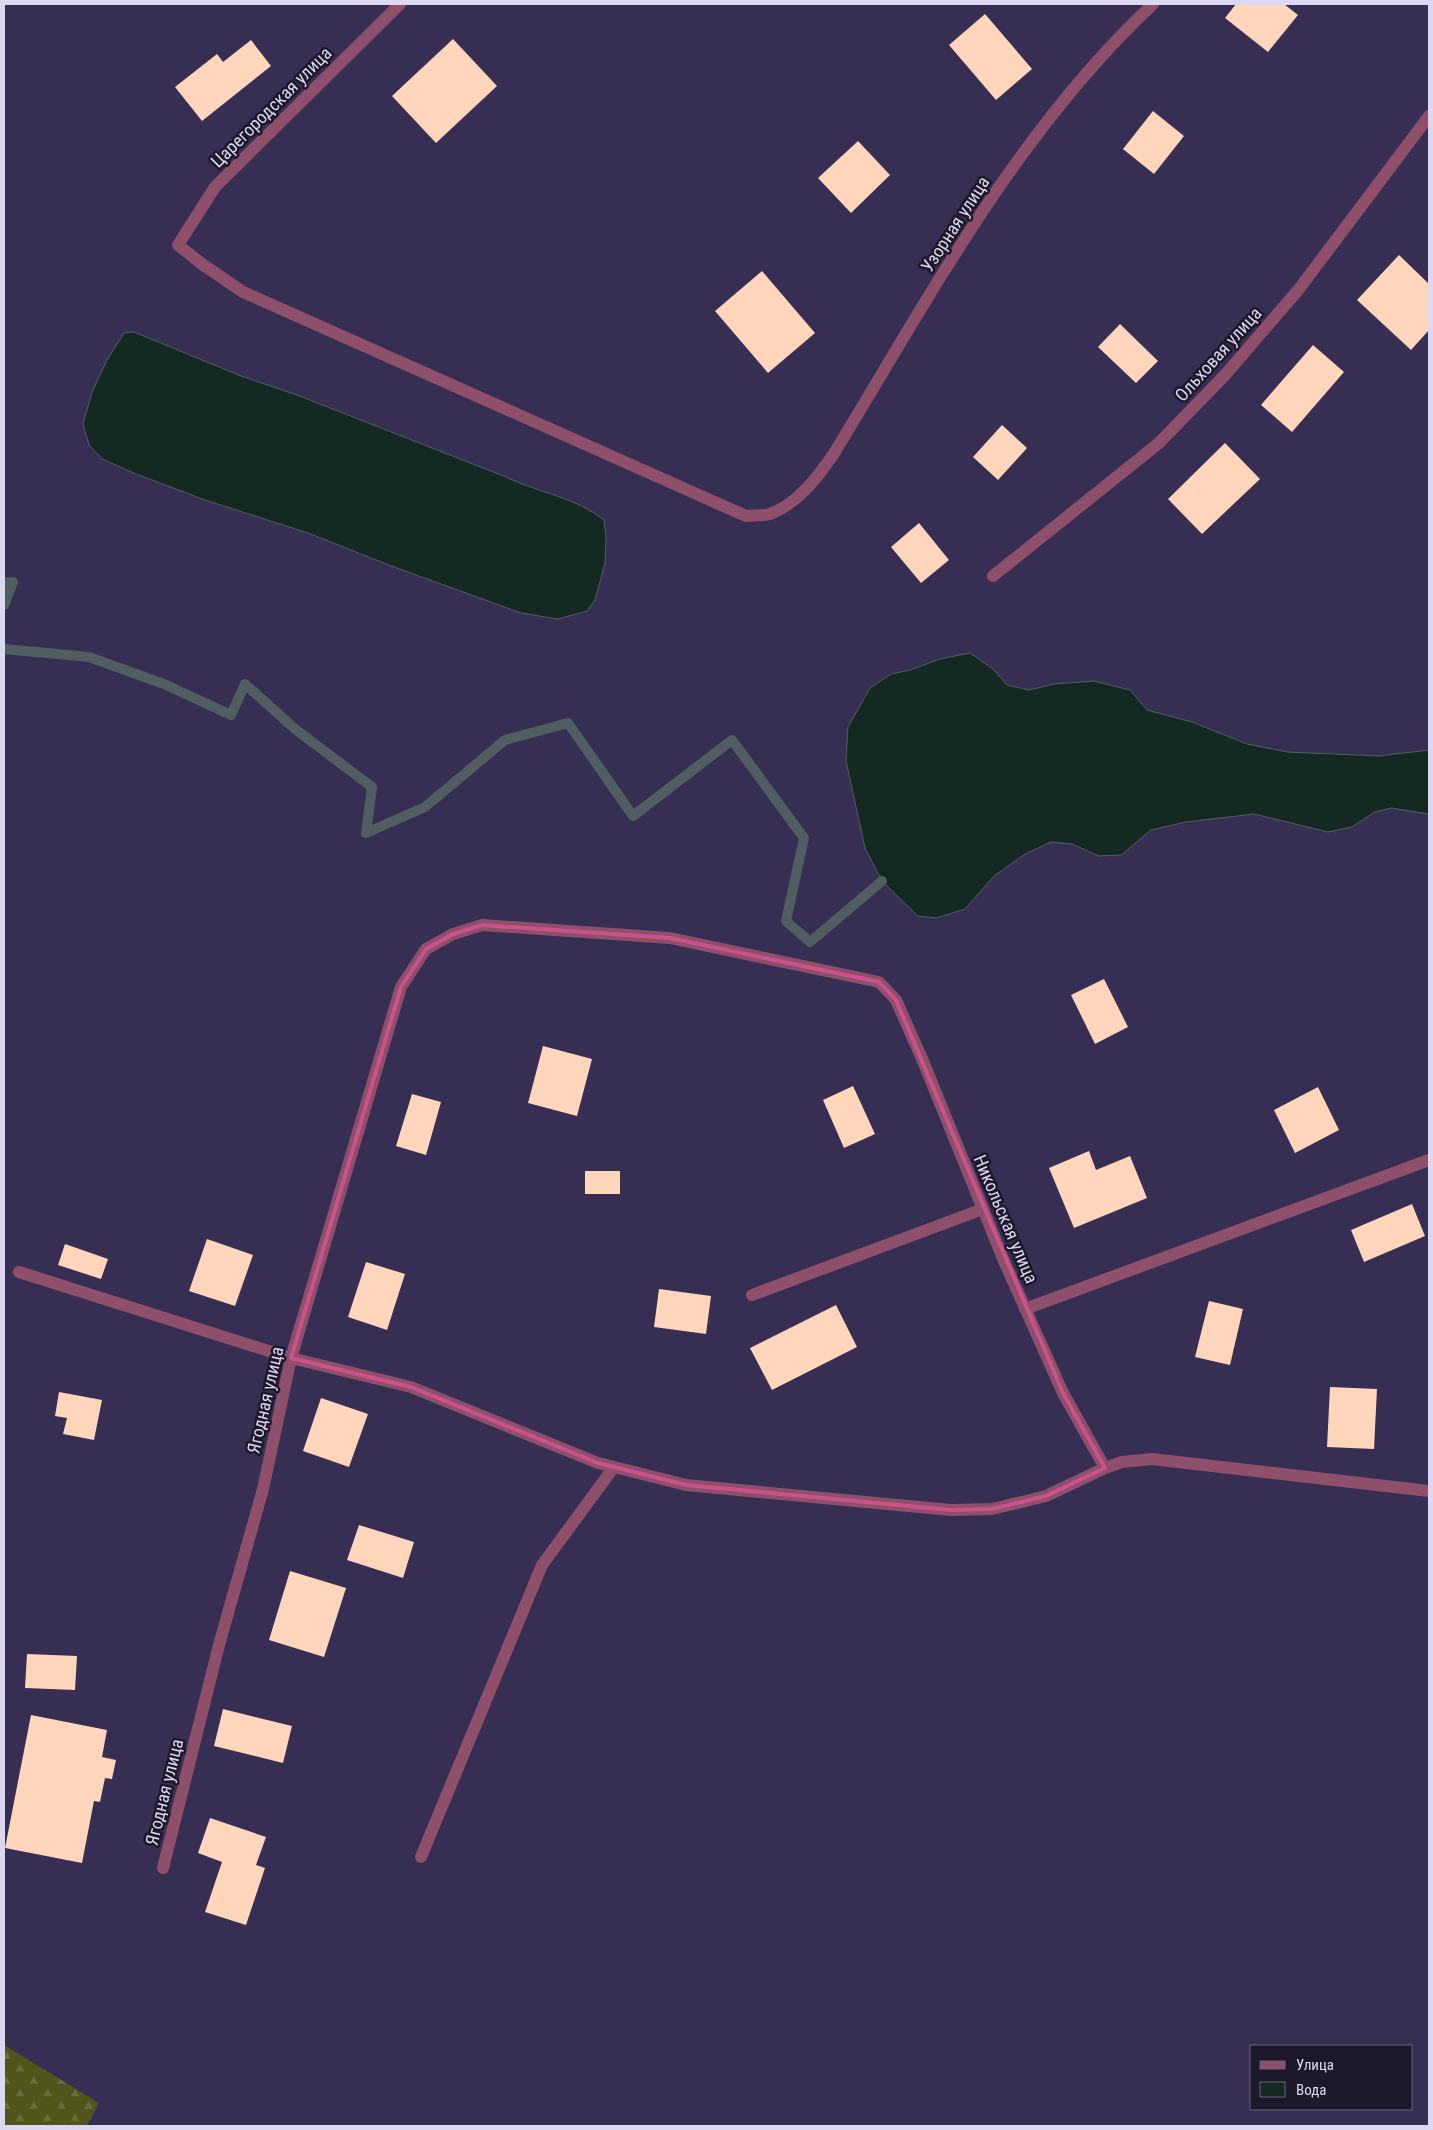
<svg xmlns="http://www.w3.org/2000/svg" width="1433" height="2130" font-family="'Roboto Condensed',sans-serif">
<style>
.forest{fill:url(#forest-firs)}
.water{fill:#152923;stroke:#515e61}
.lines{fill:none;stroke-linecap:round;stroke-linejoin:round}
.stream{stroke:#515e61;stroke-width:10}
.building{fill:#ffd5bc}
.minor{stroke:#8e4f6b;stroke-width:12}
.marked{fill:none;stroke:#ca5288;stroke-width:4;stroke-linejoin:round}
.labels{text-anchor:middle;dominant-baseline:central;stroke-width:5;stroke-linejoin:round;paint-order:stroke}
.street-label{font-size:18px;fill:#dcd8f1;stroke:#1d192b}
</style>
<defs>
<pattern id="forest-firs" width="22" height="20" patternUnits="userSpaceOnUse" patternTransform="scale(1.25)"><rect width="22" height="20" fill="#51551c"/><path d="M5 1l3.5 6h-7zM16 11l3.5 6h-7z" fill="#696d3d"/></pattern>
</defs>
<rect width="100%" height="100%" fill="#372e53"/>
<path class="forest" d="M4,2045l95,58 -12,23h-83z"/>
<path class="water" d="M134,332l107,44 56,19 209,82c33,16 69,20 98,43l2,17 -1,26 -10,37 -8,11 -29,8 -37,-6 -127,-46 -86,-34 -103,-33 -69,-26 -34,-15 -13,-14 -6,-21 9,-32 15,-32 17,-27z
M970,653l23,16 14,16 22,5 25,-6 40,-3 36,9 17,20 45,12 55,22 40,8 92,4 50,-6v64l-38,-6 -16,4 -23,15 -24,5 -74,-18 -68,8 -35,8 -30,25 -22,1 -27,-12 -21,-2 -26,12 -31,22 -29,33 -29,9 -18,-2 -36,-35 -17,-33 -19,-87 2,-34 22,-39 21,-14 19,-4 30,-11z"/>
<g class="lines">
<path class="stream" d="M4,583l9,-1 -9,23
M4,649l85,8 75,27 67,31 14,-31 50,45 77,58 -6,46 59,-26 80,-67 63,-17 65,93 99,-76 72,98 -18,83 24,21 72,-61"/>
</g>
<path class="building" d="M1236,4h48l14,11 -30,37 -43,-34z
M985,14l47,55 -36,31 -47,-55z
M453,39l44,47 -61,57 -44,-47z
M251,40l20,26 -69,55 -27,-34 42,-33 6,8z
M1153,111l31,25 -30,38 -31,-25z
M858,141l32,34 -39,38 -33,-35z
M1399,255l30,29v46l-18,20 -54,-50z
M762,271l53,62 -47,40 -53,-62z
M1120,324l38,37 -22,22 -38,-36z
M1313,345l31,27 -52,60 -31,-27z
M1002,425l25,23 -29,32 -25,-23z
M1225,443l35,36 -58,55 -34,-35z
M919,523l30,37 -28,23 -30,-36z
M1104,979l24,48 -33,17 -24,-49z
M543,1046l49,13 -15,57 -49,-13z
M853,1086l22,48 -31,14 -21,-48z
M1318,1087l21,43 -44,23 -21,-43z
M412,1094l29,8 -15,53 -30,-9z
M1089,1151l7,19 34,-14 17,42 -73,30 -25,-60z
M585,1171h35v23h-35z
M1412,1204l13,32 -61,26 -13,-32z
M207,1239l46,16 -18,51 -46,-15z
M65,1244l43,15 -7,20 -43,-14z
M366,1262l39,12 -18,56 -39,-13z
M659,1289l52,7 -5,38 -52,-7z
M1209,1301l34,8 -13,56 -35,-8z
M836,1305l21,42 -85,43 -22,-42z
M1330,1387l47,2 -3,60 -47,-2z
M59,1392l43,8 -8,40 -31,-6 4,-16 -12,-2z
M321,1398l47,16 -19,53 -46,-16z
M359,1525l55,17 -11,36 -56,-18z
M290,1571l56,17 -22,69 -55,-17z
M27,1654l50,2 -2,34 -50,-2z
M223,1709l69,17 -9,37 -69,-17z
M31,1715l76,15 -5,27 14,3 -4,19 -7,-1 -5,24 -6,-1 -12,62 -77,-15z
M210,1818l56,19 -10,28 9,3 -19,57 -41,-13 17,-50 -24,-9z"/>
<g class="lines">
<path class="minor" d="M400,4l-185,183 -37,58 24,19 41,28 503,224c7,-1 17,0 24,-2 27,-10 47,-36 63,-59 96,-157 184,-324 320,-451
M993,576l166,-133 66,-68 74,-86 130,-173
M19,1272l272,86 120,29 187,76 88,22 265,25 41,-1 30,-7 24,-6 59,-28 17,-6 30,-3 277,32
M752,1295l231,-86
M1025,1309l404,-149
M421,1857l121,-292 72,-98
M163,1868l56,-223 44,-156 28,-131 110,-371 25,-38 27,-15 29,-9 188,13 209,44 17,18 27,61 81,200 59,132 42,75"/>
</g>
<path class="marked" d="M482,925l188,13 209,44 17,18 167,393 42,75 -59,28 -54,13 -41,1 -265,-25 -88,-22 -187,-76 -120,-29 110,-371 25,-38 27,-15z"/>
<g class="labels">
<g class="street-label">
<text transform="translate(271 107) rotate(-45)">Царегородская улица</text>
<text transform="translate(955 224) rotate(-57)">Узорная улица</text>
<text transform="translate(1218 354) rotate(-48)">Ольховая улица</text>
<text transform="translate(1006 1219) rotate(67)">Никольская улица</text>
<text transform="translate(265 1400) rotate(-77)">Ягодная улица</text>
<text transform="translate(164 1792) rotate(-76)">Ягодная улица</text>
</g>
</g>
<rect width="1433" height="2130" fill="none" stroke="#dcd8f1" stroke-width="10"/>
<rect x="1250" y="2045" width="162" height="65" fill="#1d192b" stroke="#69657a"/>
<rect x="1260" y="2061" width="25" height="8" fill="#8e4f6b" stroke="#69657a"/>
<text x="1296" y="2070" font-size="15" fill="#dcd8f1">Улица</text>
<rect x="1260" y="2082" width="25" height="15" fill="#152923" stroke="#69657a"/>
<text x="1296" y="2095" font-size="15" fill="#dcd8f1">Вода</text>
</svg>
